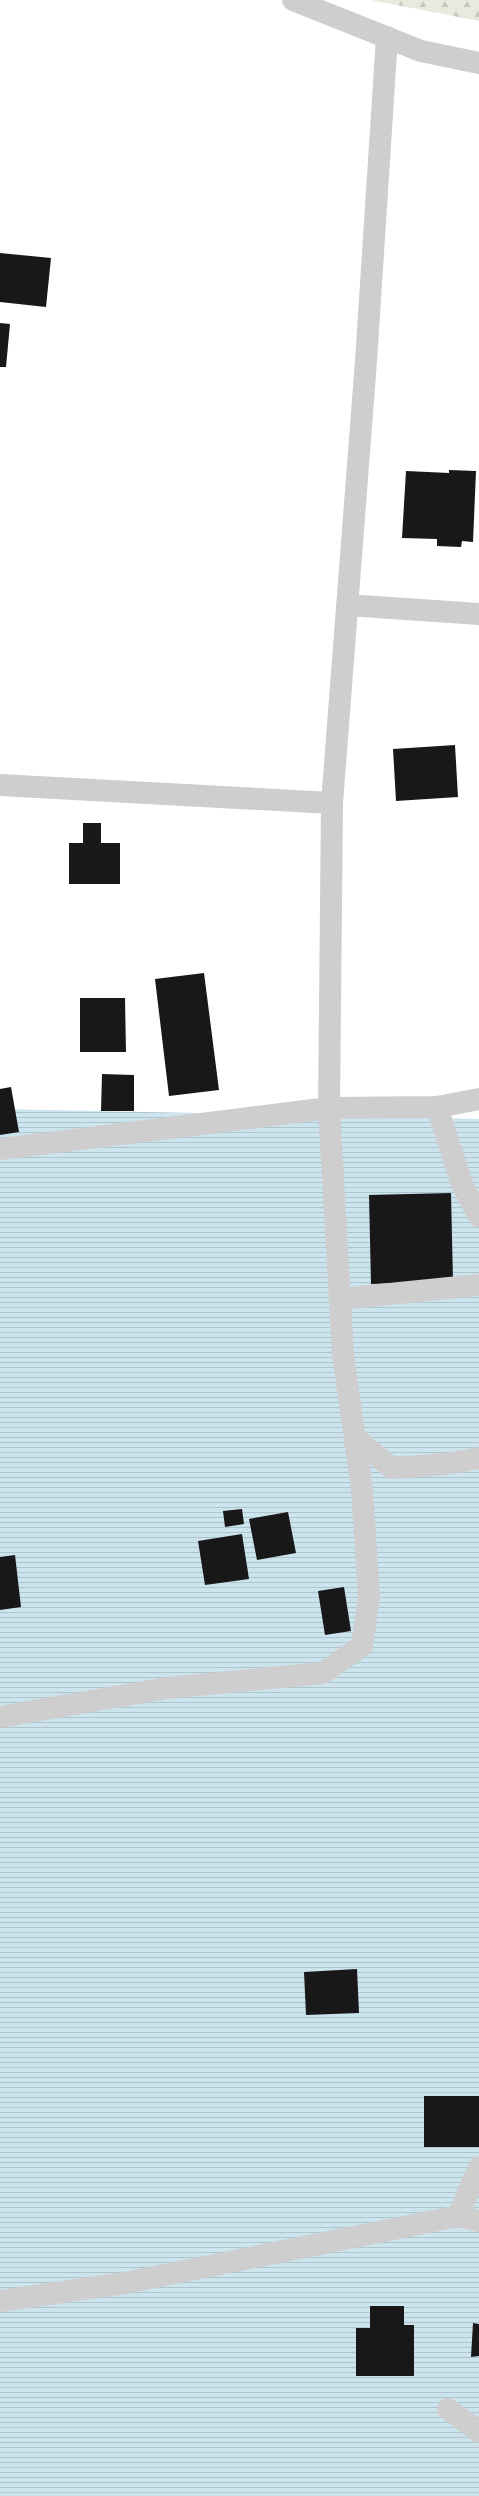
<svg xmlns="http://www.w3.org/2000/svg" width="479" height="2496" font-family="'DM Sans',sans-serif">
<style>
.forest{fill:url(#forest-firs)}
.water{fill:url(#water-rules)}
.building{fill:#181818}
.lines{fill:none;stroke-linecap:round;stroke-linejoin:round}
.minor{stroke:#cecece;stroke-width:22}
</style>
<defs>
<pattern id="forest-firs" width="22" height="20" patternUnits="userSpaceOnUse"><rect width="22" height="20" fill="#e6ebdd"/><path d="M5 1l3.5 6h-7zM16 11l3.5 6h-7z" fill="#c6cabe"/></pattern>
<pattern id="water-rules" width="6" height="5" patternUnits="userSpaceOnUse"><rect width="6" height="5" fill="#cce4ee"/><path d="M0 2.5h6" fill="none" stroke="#b0c4cd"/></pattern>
</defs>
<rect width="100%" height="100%" fill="#fff"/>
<path class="forest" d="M371,0h108v21z"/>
<path class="water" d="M0,1109l479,10v1377h-479z"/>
<path class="building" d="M0,253l51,5 -5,49 -46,-5z
M0,323l10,1 -4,43h-6z
M449,470l27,1 -3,71 -11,-1 -1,6 -24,-1v-7l-35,-1 4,-67 43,2z
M455,745l3,52 -62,4 -3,-52z
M83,823h18v20h19v41h-51v-41h14z
M204,973l15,117 -50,6 -14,-117z
M80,998h45l1,54h-46z
M102,1074l32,1v36h-33z
M11,1087l8,45 -19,3v-46z
M451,1193l2,88 -82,3 -2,-89z
M242,1509l2,15 -19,3 -2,-16z
M288,1512l8,41 -39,7 -8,-41z
M242,1534l7,45 -44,6 -7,-44z
M15,1555l6,52 -21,3v-53z
M344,1587l7,44 -26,4 -7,-44z
M357,1969l2,44 -53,2 -2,-43z
M424,2096h55v51h-55z
M370,2306h34v19h10v51h-58v-48h14z
M473,2323l6,1v32l-8,1z"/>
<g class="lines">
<path class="minor" d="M293,0l128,51 58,12
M347,605l132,9
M0,785l332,18
M437,1107l25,77 17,32
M0,1149l329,-41 108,-1 42,-8
M340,1299l139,-14
M355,1438l37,30 54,-4 33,-6
M0,1717l167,-29 156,-15 39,-27 7,-49 -7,-108 -19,-134 -14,-247 3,-305 34,-442 21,-324
M458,2216l21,-49
M0,2301l125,-18 333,-67 21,5
M448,2409l31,23"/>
</g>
</svg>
